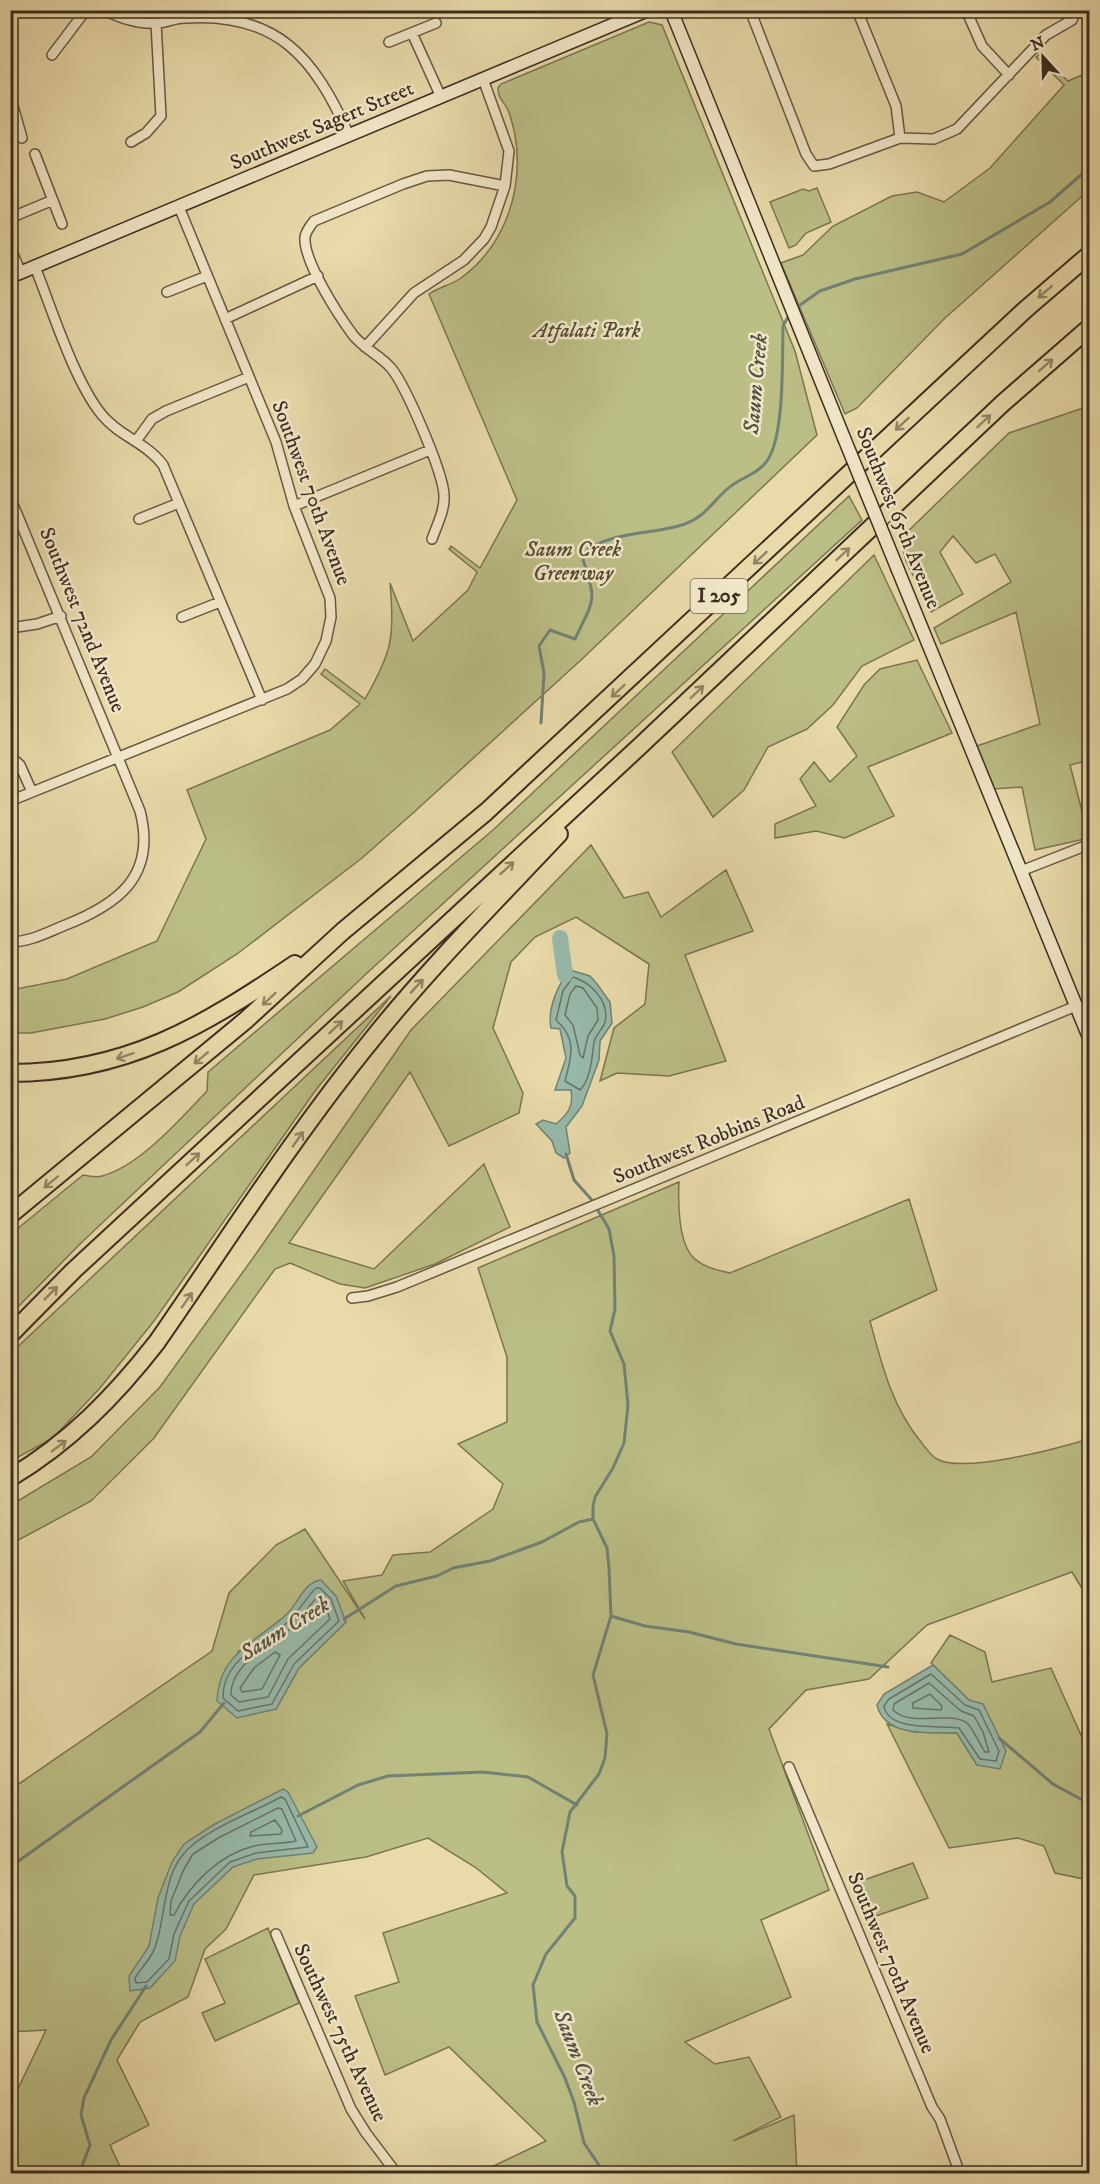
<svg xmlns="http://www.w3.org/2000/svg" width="1100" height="2184" font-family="'IM FELL DW Pica',serif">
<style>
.green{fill:#bbbe85;stroke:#7a7652;stroke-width:1.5;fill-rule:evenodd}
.water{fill:#97baac;stroke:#728274;stroke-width:1.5}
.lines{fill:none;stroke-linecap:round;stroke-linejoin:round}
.shore{stroke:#687466;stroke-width:1.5}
.stream{stroke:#728274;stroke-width:3}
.river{stroke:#97baac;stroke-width:16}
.street-casing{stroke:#665842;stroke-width:12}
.secondary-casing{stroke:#3a2d1f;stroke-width:15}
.highway-casing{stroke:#3a2d1f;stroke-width:20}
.street{stroke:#f1e7c8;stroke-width:9}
.secondary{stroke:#f1e7c8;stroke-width:12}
.highway{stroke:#e9daaa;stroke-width:16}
.secondary-bridge-casing{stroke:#3a2d1f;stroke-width:15;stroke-linecap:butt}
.secondary-bridge{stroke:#f1e7c8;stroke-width:12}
.oneway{stroke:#928464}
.labels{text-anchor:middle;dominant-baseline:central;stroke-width:5;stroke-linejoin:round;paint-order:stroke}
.shield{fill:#f1e7c8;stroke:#716552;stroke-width:1.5}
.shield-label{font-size:20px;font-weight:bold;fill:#3a2d1f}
.street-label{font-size:21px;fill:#3a2d1f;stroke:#f1e7c8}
.park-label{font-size:21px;font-style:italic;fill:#544a33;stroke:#f1e7c8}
.water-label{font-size:22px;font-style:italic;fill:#515042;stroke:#f1e7c8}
</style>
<rect width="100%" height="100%" fill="#e9daaa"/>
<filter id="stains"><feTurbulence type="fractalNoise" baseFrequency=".00333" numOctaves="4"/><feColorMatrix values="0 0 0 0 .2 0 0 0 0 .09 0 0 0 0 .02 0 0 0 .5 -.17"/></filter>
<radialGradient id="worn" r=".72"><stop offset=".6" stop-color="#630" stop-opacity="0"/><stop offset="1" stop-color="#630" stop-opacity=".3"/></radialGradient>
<path class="green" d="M649,22l13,3 133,326 22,84 -236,225 -168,153 -51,45 -125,96 -59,38 -35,15 -38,12 -74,14h-20v-43l56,-11 90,-38 49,-102 -19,-49 143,-60 30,-26 -39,-30 4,-5 40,30c27,-47 30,-62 25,-116l23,58 55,-51 9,-18 -28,-23 2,-3 29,22 37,-68 -88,-206c10,-7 22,-9 32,-16 45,-33 63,-90 54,-143 -2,-9 -4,-19 -8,-27 -4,-7 -9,-10 -9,-20l3,-4z
M1040,54l28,27 21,-9v118l-145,129 -87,89 -12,6 -64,-151 22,-8 30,-29 59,-30 25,-4 27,10 46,-34 74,-83 -28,-28z
M817,188l14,34 -25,11 -10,12 -7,3 -19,-46 33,-13 6,2z
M1089,406v354l-19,5 19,73 -54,12 -13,-63 -29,2 -16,-43 63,-22 -24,-112 -75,32 -7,-16 77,-46 -16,-28 -19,9 -23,-27 -13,16 23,42 -32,18 -25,-51 -6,-22 109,-106z
M849,496l13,24 -496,454 -285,269 -70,71v-80l72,-59c6,1 14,3 19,1 38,-10 78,-57 105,-85l1,-19 285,-242z
M874,555l40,85 -52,26 -29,39 -26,24 -39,18 -24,43 -31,27 -41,-65z
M917,660l35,73 -84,34 26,49 -49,22 -29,-7 -41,7v-14l41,-18 -16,-27 14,-17 16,20 27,-26 -20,-29 27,-42 16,-16z
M591,845l33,53 24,-6 13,25 65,-47 27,61 -68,24 41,106 -57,15 -52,-3 -17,8 14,-53 31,-24 4,-40 -73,-47 -41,20 -24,25 -18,66 30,65 -4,20 -70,33 -39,-74 -121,171 85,26 110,-105 26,63 -75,37 -70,24 -25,-4 -50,-21 -15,6 -121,169 -63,63 -80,43v-39l80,-48 69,-70 98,-136 153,-221z
M391,996l-76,95 -161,230 -54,67 -47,50 -42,23v-108z
M679,1182c-1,20 -1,63 16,77 10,9 23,11 35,14l179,-74 28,91 -67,31c12,44 22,86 51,121 5,6 10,14 16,17 27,15 122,-11 152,-20v161l-17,-28 -145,53 -58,54 -63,11 -37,39 60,161 -68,30 30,77 -106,45 30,22 34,-7 32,60 -48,24 61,-26 3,58h-318l67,-32 -97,-94 -64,28 -30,-79 44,-14 -16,-49 124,-40 -32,-26 -47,-29 -62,19 -112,18 -28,54 -21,20 -17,48 -48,25 -23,38 32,65 -39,20 13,28h-112v-77l5,-3 30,-63 -35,2 -1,-242 202,-139 17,-58 47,-48 29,-16 60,90 -22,-38 39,-6 11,-20 37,-3 63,-43 10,-25 -45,-40 49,-22v-65l-29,-89zM288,1614l58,8 -47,46 -23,41 -38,-57z
M950,1635l35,17 7,30 59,-14 38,85v127l-34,-7 -11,-27 -26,-8 -69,10 -62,-124 27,8 43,1 20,32 -8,-65 -38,-37z
M913,1863l15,35 -55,19 -15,-35z
M268,1928l31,75 -84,38 -13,-28 23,-10 -20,-44z"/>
<path class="water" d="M570,970l20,6 7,8 13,18 2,21 -12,18 -1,19 -17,46 -16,21 4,26 -6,5 -8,-5 -4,-12 -16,-17 7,-4 13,4c12,-10 18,-18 15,-34h-16l11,-32 -6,-29 -9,-1c-4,-19 7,-44 19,-58z
M321,1580l15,16 10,26 -47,46 -23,41 -39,9 -20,-17c2,-48 38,-58 69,-86 12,-11 18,-33 35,-35z
M933,1665l36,35 14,4 23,47 -6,18 -23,-4 -20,-32c-27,-1 -72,5 -80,-28l7,-11z
M283,1789l5,3 29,55 -4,6 -56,6 -24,8 -39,37 -14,32 -5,25 -25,27 -20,3 -1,-15 20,-30 9,-48 14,-36 12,-18 29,-19z"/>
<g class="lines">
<path class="shore" d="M573,977c17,5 37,24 32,45 -2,7 -9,12 -11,20 -2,15 -3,37 -14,48l-15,-9c7,-25 12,-43 -9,-61l7,-29z
M576,986l7,2 14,20 1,12 -10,16 -5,22 -3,-3 -7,-30 -8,-10 5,-21z
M316,1588h4l11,11 8,22 -45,43 -22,40 -34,7 -15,-13c-1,-42 46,-54 70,-81 8,-10 14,-20 23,-29z
M317,1598l8,6 5,15 -42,40 -20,38 -29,5 -8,-7c-1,-33 45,-51 65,-71 8,-8 12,-19 21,-26z
M275,1652l5,3 -18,34 -20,3 -2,-4 14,-20z
M931,1674l34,31 14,5 20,41 -3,10 -16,-2 -21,-31c-20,-3 -71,4 -75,-22l5,-7z
M929,1683l32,28 13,5 9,16 6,20h-4c-6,-9 -11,-22 -18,-29 -16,-13 -56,5 -74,-13l1,-6z
M930,1694l12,12 -1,4 -28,-2v-5z
M281,1797l4,2 23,48 -52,6 -26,9 -41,39 -15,33 -5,25 -22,23 -11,1 -1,-5c6,-10 17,-20 20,-31 12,-31 6,-73 34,-99 24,-22 63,-35 92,-51z
M278,1808l4,1 14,32c-14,3 -28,2 -42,5 -34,8 -64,38 -80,69h-4l1,-14 13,-32 9,-15 27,-17z
M275,1820l7,10 -1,4 -31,2 1,-4z"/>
<path class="stream" d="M800,305l20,-14 35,-12 107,-25 88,-52 40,-35
M541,723l3,-50 -5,-27 11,-16 25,9c18,-39 23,-36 8,-79l5,-11c33,-19 64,-14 97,-25 19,-7 27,-21 41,-34 12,-12 30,-14 41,-29 18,-26 15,-102 16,-135l5,-9
M566,1154l8,26 17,19 18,30 5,27 1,53 -5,22 14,33 4,41 -4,38 -11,25 -18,29 -2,10v12l14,29 2,20 2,48 -18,59 14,59 -2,24 -6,16 -29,38 -8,40 5,34 8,10v22l-29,36 -13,31 4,37 28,56 9,24 10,41 21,31
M611,1616l34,10 44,6 47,12 152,23
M344,1619l52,-33 41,-10 16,-8 37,-7 52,-19 37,-20 14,-3
M999,1738l54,46 37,20
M298,1816l60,-31 30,-9 95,-4 45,5 49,28
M10,1867l190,-135 24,-29
M79,2174l11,-29 -9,-30 3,-17 27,-58 35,-54"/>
<path class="river" d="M560,938l5,37"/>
<g class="street-casing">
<path id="street" d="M105,10c14,8 36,15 53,13 9,-1 18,-5 27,-5 92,-6 129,39 164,117
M750,10l56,144 8,12 15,-2 71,-26 34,1 23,-10 89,-94 26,-15 4,-10
M857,10l39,96 4,32
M966,10l16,36 27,29
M412,33l29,64
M389,42l47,-19
M52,55l34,-45
M10,95l12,43
M131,142l15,-9 15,-17 -5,-93
M35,154l27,70
M10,218l43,-18
M10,247l11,26
M35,267c17,42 39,114 67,148 17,21 45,28 61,50l99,235
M167,292l40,-16
M225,319l93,-43
M365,347l49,-54 50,-33 20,-21 7,-12 14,-41 4,-35 -26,-72
M136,441l16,-22 14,-8 83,-34
M10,497l130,314c17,66 -23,94 -77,115 -17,7 -34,16 -53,16
M294,506l136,-56
M139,519l40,-16
M432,539c5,-14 13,-29 12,-44 -1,-23 -38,-109 -53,-127 -11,-13 -27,-19 -38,-33 -14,-19 -50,-74 -48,-98 1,-6 5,-11 9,-16l89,-37 24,-8 22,-1 56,11
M182,617l38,-15
M10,628l27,-4 24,-8
M10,756l10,9 12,27
M10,801l277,-112 15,-10 13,-15 11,-23 5,-24 -1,-19 -36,-92 -18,-64 -97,-235
M1021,871l69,-27
M352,1298l16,-2 29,-9 679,-281
M789,1767l143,340 8,12 20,55
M276,1934l75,175 15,24 31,41"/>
</g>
<g class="secondary-casing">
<path id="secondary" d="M671,10l173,428
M10,277l638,-267
M898,570l192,470"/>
</g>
<g class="highway-casing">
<path id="highway" d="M10,1073c116,0 193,-47 285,-109
M10,1215l236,-195 97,-89 143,-119 540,-503 64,-55
M10,1335l64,-65 565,-523 364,-344 87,-76
M10,1478c60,-36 105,-82 147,-136 70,-101 136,-205 213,-300 58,-73 125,-140 189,-208"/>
</g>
<use href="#street" class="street"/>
<use href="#secondary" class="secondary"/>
<use href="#highway" class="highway"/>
<g class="secondary-bridge-casing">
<path id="secondary-bridge" d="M844,438l54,132"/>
</g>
<use href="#secondary-bridge" class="secondary-bridge"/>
</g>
<defs><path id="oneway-shaft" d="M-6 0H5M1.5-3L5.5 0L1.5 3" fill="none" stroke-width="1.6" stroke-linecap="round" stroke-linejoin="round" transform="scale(1.5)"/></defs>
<g class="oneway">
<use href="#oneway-shaft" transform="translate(1045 292) rotate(139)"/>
<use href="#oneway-shaft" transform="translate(1046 365) rotate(-41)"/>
<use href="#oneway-shaft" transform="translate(984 421) rotate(-43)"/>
<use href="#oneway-shaft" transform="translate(902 424) rotate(137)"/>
<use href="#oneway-shaft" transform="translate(843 554) rotate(-43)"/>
<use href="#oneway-shaft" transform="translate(760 558) rotate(137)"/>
<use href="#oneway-shaft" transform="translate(618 691) rotate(137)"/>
<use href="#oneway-shaft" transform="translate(697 692) rotate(-44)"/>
<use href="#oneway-shaft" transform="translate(507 868) rotate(-42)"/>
<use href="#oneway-shaft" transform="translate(417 986) rotate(-47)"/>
<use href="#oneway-shaft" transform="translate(269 999) rotate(137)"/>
<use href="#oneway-shaft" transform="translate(336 1027) rotate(-43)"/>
<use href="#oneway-shaft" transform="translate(125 1056) rotate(162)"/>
<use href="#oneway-shaft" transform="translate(201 1058) rotate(140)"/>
<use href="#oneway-shaft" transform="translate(298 1139) rotate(-55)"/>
<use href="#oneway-shaft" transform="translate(193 1159) rotate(-43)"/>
<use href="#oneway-shaft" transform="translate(51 1182) rotate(141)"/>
<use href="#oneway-shaft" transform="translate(51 1293) rotate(-45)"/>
<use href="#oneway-shaft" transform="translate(187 1300) rotate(-55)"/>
<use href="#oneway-shaft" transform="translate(59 1446) rotate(-37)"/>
</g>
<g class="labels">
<rect class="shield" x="690.5" y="579" width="57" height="34" rx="4.5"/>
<g class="shield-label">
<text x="719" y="596">I 205</text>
</g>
<g class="street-label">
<text transform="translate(322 126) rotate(-23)">Southwest Sagert Street</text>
<text transform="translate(311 493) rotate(70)">Southwest 70th Avenue</text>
<text transform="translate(898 518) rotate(68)">Southwest 65th Avenue</text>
<text transform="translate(82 620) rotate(68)">Southwest 72nd Avenue</text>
<text transform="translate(709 1140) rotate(-22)">Southwest Robbins Road</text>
<text transform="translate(891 1963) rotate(67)">Southwest 70th Avenue</text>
<text transform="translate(340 2033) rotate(65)">Southwest 75th Avenue</text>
</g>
<g class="park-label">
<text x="587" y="331">Atfalati Park</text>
<text x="573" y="550">Saum Creek<tspan x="573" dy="24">Greenway</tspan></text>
</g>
<g class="water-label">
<text transform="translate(756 384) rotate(-85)">Saum Creek</text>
<text transform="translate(285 1629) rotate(-32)">Saum Creek</text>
<text transform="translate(578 2058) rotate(69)">Saum Creek</text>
</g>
</g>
<rect width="1100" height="2184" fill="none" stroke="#e9daaa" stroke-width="36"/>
<rect x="12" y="12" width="1076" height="2160" fill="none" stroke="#3a2d1f" stroke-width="3"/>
<rect x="18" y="18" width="1064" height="2148" fill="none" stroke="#3a2d1f" stroke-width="1.5"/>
<g transform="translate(1043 57) rotate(338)" stroke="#f1e7c8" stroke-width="4.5" paint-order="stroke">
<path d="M0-4.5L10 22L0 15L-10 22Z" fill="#3a2d1f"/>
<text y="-9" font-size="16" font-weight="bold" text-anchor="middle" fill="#3a2d1f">N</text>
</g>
<rect width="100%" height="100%" filter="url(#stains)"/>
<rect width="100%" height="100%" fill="url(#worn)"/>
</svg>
